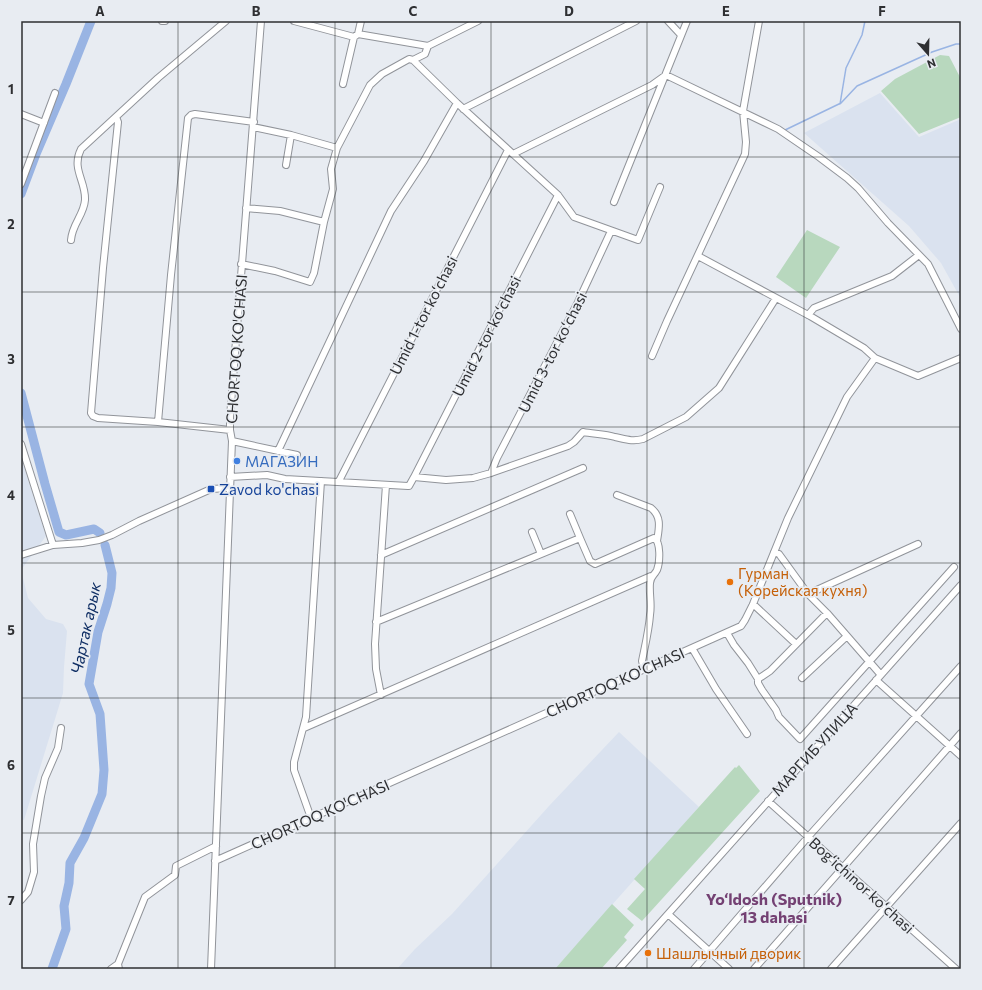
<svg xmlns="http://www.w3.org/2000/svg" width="982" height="990" font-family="Commissioner,sans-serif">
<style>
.built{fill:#dae2ef}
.green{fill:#b8d8be}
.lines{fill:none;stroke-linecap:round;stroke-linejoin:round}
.stream{stroke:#99b4e3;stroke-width:1.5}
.river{stroke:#99b4e3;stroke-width:9}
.minor-casing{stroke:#91949a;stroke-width:8}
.minor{stroke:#fff;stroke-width:6}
.grid{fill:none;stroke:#2e2f32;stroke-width:1;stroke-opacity:0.55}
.shop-dot{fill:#3f7fe0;stroke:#e8ecf2;stroke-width:1.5}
.transit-dot{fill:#1a4fb4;stroke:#e8ecf2;stroke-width:1.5}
.food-dot{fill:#e8710a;stroke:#e8ecf2;stroke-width:1.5}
.labels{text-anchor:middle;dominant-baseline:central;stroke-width:3.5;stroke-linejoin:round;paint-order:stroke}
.street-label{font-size:15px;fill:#2e2f32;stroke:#e8ecf2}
.shop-label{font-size:15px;fill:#366cbe;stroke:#e8ecf2;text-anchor:start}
.transit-label{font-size:15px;fill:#164399;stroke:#e8ecf2;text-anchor:start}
.food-label{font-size:15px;fill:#c56008;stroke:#e8ecf2;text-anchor:start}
.water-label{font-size:16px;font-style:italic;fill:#0e2d63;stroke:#e8ecf2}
.neighbourhood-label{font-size:16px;font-weight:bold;fill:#744173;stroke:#e8ecf2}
.neatline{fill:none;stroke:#2e2f32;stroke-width:1.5}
.grid-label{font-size:13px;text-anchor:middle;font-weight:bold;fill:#2e2f32}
</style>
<rect width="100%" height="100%" fill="#e8ecf2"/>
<path class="built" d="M880,93l39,44 42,-18v180l-20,-36 -32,-37 -105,-93z
M21,458l25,78 -25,34 7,28 18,21 17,5 4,7 -3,36 -1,26 -39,127 -3,-1z
M619,732l80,75 -144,162h-158l18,-20 37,-35 97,-108z"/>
<path class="green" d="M940,55l9,1 12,23v38l-42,17 -38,-43 14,-12z
M807,230l33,17 -34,51 -30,-21z
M739,765l21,26 -118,130 -15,-12 18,-20 -11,-10 101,-112 1,1z
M612,904l22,21 -10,12 3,3 -26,29h-46z"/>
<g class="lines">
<path class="stream" d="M840,104l6,-36 16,-33 3,-14
M783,131l58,-28 16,-17 75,-34 24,-8h5"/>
<path class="river" d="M21,194l15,-40 30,-70 25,-63
M21,393l24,91 14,48 7,3 28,-6 6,4
M52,969l14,-40 -2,-23 5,-23 1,-20 14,-25 18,-44 2,-24 -4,-56 -11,-30 9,-52 9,-28 4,-16 1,-15 -7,-28"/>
<g class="minor-casing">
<path id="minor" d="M162,21h3
M294,21l60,16 4,-3 70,12
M668,21l13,14
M358,34l3,-13
M413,60l44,43 101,92 16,22 64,23 22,-53
M343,84l11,-47
M463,109l173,-88
M21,114l23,9
M116,117l2,5 -15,146 -12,145 2,3 5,2 60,4 72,8
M253,127l38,8 46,13
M513,154l139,-69 14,-10 112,54 41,28 28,21 11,10 30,35 40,41 33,65
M286,165l5,-30
M21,184l34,-91
M614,202l73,-181
M246,208l34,3 44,11
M71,240c1,-16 13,-25 14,-40 1,-19 -14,-31 -4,-51l77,-71 68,-57
M698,256l112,60 54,32 11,10 43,18 43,-18
M241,264l34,7 35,11 4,-9 10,-51 9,-33 -2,-20 6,-21 33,-63 12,-11 27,-15 4,1 12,-6 3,-8 50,-25
M808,315l6,-7 78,-32 27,-21
M652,356l15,-35 78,-167 1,-12 -3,-31 16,-90
M158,422l13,-147 17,-157 3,-3 4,-1 59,8
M232,441l65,14
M21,444l32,101
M278,451l113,-240 33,-50 33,-58
M491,473l6,-15 81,-156 33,-71
M230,477l37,-2 18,4 123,7h1l5,-9 32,3 27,-2 18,-5 77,-27 6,-4 9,-10c11,2 22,2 32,5 10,2 17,5 28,2l43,-22 33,-29 57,-90
M414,477l144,-282
M339,481l169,-331
M617,495l34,13c11,9 8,20 6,33
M570,514l10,24
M532,532l9,22
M774,552l5,2 29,40 19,19 54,62
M21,555l32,-10 29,-2 17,-3 13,-5 27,-14 72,-32 19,-1
M381,555l202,-87
M808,594l110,-50
M753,604l43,40
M376,622l204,-84 10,23 5,3 59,-26c7,4 6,24 3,32 -3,6 -6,5 -7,13 -1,11 2,21 0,32 -1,15 -5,31 -8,46l2,8
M727,633l7,12 14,18 10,16v4l4,7 14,20 3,7 21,22 154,-172
M692,648l24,41 31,45
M802,678l45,-42
M758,679l12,-8 57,-58
M876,680l85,76
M381,695l-5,-26 -1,-25 11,-159
M304,728l347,-152
M768,801l188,168
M311,818l-17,-48v-8l12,-45 15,-236
M215,861l526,-235 4,-6 8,-16 35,-86 59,-121 28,-39
M21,900l7,-8 6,-20 -1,-28 8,-48 4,-18 13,-30 3,-20
M668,914l61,55
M111,969l7,-5
M119,969l-1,-5 27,-67 30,-22 1,-9 40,-20
M211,969l21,-528 -2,-11v-13l31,-396
M619,969l342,-384
M694,969l114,-132 153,-171
M754,969l207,-236
M831,969l130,-146"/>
</g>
<use href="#minor" class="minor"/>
</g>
<path class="grid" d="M178,21v948M335,21v948M491,21v948M647,21v948M804,21v948M21,157h940M21,292h940M21,427h940M21,563h940M21,698h940M21,833h940"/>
<circle class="shop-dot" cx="237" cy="461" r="4"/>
<rect class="transit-dot" x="207" y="485" width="8" height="8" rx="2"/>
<g class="food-dot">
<circle cx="730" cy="582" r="4"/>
<circle cx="648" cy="953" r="4"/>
</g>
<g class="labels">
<g class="street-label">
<text transform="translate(423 315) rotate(-63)">Umid 1-tor koʻchasi</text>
<text transform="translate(486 336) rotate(-63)">Umid 2-tor koʻchasi</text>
<text transform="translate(236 349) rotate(-86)">CHORTOQ KO'CHASI</text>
<text transform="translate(552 352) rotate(-63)">Umid 3-tor koʻchasi</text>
<text transform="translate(615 682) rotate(-24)">CHORTOQ KO'CHASI</text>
<text transform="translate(814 749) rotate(-48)">МАРГИБ УЛИЦА</text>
<text transform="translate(320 814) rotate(-24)">CHORTOQ KO'CHASI</text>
<text transform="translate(862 885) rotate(42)">Bogʻichinor koʻchasi</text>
</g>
<g class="shop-label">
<text x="245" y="461">МАГАЗИН</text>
</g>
<g class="transit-label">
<text x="219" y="489">Zavod ko'chasi</text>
</g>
<g class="food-label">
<text x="738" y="573">Гурман<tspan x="738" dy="17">(Корейская кухня)</tspan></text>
<text x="656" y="953">Шашлычный дворик</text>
</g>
<g class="water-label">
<text transform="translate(85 628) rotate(-78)">Чартак арык</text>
</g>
<g class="neighbourhood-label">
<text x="774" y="898">Yo‘ldosh (Sputnik)<tspan x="774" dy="18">13 dahasi</tspan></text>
</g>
</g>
<rect width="982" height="990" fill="none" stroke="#e8ecf2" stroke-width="44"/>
<g transform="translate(928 54) rotate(160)" stroke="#e8ecf2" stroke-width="3" paint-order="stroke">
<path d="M0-3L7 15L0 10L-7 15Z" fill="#2e2f32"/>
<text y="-6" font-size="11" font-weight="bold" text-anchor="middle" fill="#2e2f32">N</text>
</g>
<rect x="22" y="22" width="938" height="946" class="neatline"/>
<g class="grid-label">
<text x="100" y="16">A</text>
<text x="256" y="16">B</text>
<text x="413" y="16">C</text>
<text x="569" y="16">D</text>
<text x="726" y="16">E</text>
<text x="882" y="16">F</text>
<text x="11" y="94">1</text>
<text x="11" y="229">2</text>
<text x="11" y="364">3</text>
<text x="11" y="500">4</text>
<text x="11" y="635">5</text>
<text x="11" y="770">6</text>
<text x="11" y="905">7</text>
</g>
</svg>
